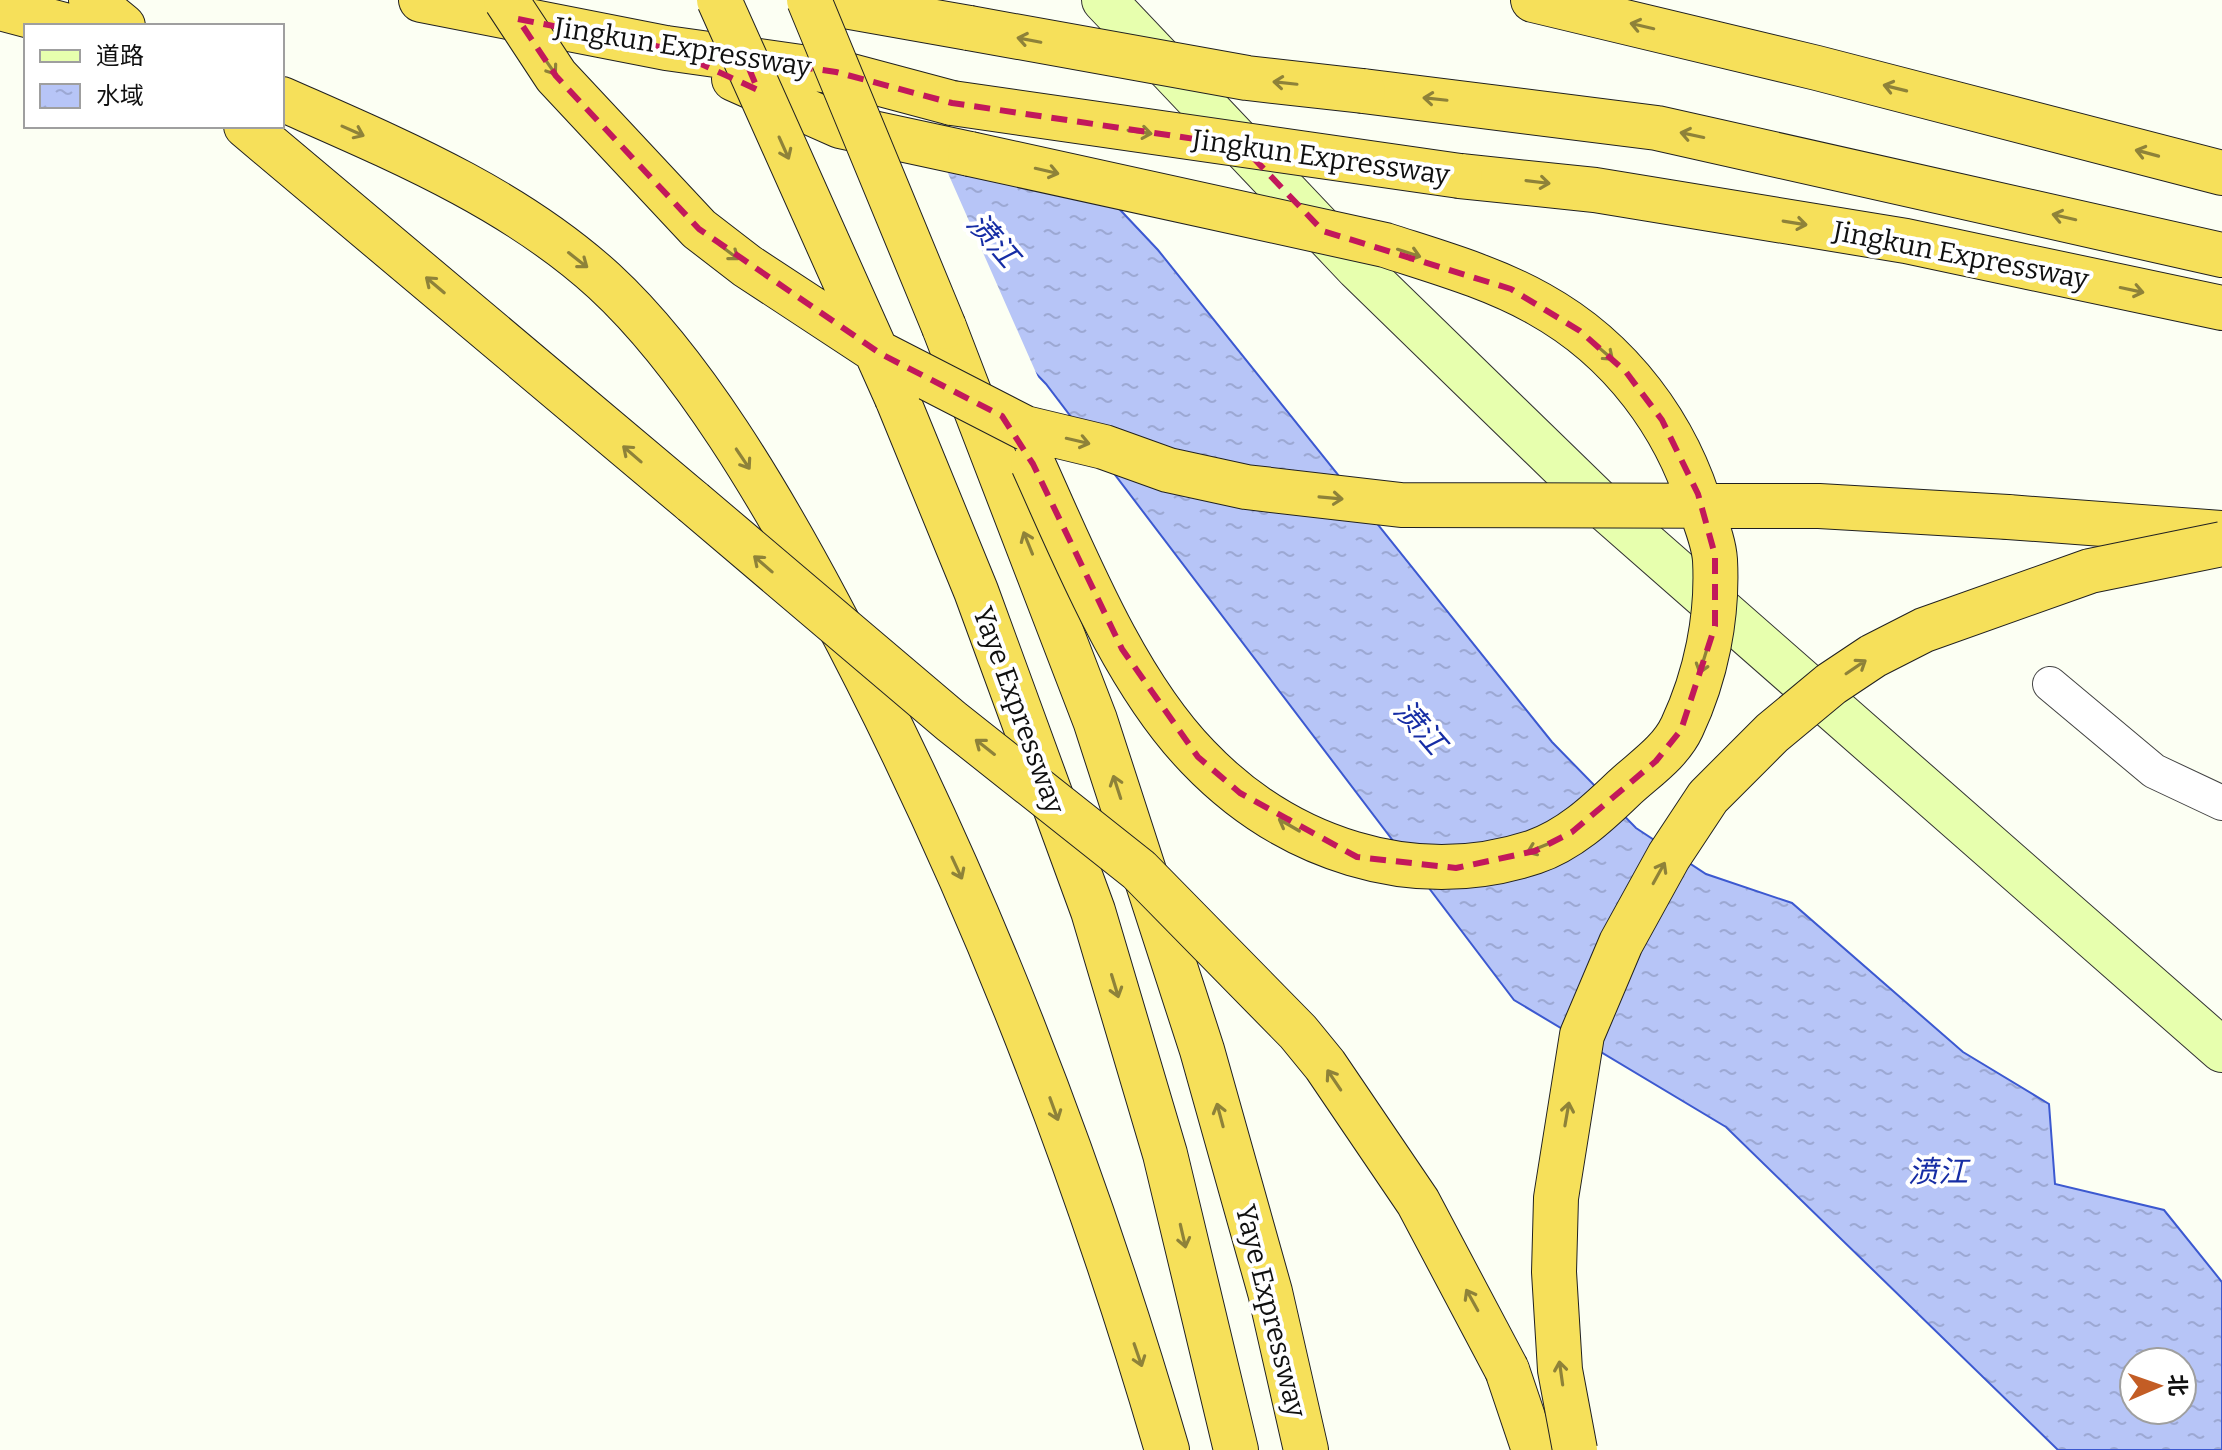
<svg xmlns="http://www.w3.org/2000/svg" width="2222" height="1450" font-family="Bitter,'Noto Sans SC',serif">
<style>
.water{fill:url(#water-ripples);stroke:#3c59d0;stroke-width:2;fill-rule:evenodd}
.pier{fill:#fcfff3}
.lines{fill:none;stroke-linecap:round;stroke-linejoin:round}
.minor-casing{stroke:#434343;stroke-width:36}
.secondary-casing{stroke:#323232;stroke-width:46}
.motorway-casing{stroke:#212121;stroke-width:46}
.minor{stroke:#fff;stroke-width:34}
.secondary{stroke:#e7ffae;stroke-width:44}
.motorway{stroke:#f6e05a;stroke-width:44}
.motorway-bridge-casing{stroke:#212121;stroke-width:46;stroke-linecap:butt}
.motorway-bridge{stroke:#f6e05a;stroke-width:44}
.oneway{stroke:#8e8239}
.marked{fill:none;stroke:#c2185b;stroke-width:6;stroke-dasharray:16 10;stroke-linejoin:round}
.labels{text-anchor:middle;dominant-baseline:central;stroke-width:8;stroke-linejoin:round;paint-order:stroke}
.street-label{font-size:28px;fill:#101010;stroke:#fff}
.water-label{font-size:30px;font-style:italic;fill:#162da5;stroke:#fff}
</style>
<defs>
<pattern id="water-ripples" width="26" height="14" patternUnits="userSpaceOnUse" patternTransform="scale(2)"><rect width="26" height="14" fill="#b7c5f7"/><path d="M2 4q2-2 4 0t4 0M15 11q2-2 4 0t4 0" fill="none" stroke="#9ca8d3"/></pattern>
</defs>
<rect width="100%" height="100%" fill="#fcfff3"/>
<path class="water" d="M679,0h243l236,250 394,492 84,86 70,46 86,29 171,149 86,52 6,80 109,26 58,72v168h-164l-332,-323 -212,-127 -468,-616zM2134,1362h48v48h-48z"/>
<path class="pier" d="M675,0h252l198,210 -178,-39 94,213z"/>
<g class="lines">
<g class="minor-casing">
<path id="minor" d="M2050,684l104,87 68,32"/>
</g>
<g class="secondary-casing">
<path id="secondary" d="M1104,0l254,268 251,244 613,538"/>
</g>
<g class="motorway-casing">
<path id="motorway" d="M91,0l32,26
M421,0l245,48 170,24 116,31
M811,0l158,28
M1533,0l284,68 405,105
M0,8l68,18
M734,79l106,47 130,28
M1363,91l294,37 565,127
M282,99c113,50 230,98 322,182 89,82 168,218 225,325 143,268 253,552 338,844
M246,126l447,376
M1460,176l135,14 311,51 316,67
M944,327l151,393 107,330 68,242 36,158
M897,398l79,193 117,320 72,243 71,296
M2008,517l214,16
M1507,1370l27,80"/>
</g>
<use href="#minor" class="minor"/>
<use href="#secondary" class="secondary"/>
<use href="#motorway" class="motorway"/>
<g class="motorway-bridge-casing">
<path id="motorway-bridge" d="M506,0l50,76 143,153 48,37 134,88 144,74 79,19 64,23 78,17 155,18 418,1 189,11
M719,0l178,398
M809,0l135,327
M969,28l278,50 116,13
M952,103l508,73
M970,154l415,91c52,17 106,32 154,59 81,45 139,122 164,211 5,14 11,30 12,45 3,57 -9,116 -33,167 -12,26 -39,43 -59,62 -26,25 -54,51 -89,63 -122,40 -249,-4 -336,-95 -73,-75 -122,-198 -165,-293
M693,502l258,219 188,149 159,162 27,33 93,137 89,168
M1575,1450l-15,-80 -6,-98 2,-74 26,-163 39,-92 48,-87 39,-59 64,-64 59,-49 42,-28 51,-26 166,-59 132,-27"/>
</g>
<use href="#motorway-bridge" class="motorway-bridge"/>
</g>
<defs><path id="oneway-shaft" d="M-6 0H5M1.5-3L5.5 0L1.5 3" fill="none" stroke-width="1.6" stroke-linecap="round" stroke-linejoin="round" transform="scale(2)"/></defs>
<g class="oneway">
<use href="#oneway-shaft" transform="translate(1642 26) rotate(-167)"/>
<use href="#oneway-shaft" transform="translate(1029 40) rotate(-169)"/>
<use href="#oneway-shaft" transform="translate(549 65) rotate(55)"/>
<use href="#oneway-shaft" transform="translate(1285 83) rotate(-174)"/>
<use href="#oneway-shaft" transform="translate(1895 88) rotate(-166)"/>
<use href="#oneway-shaft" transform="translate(1435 99) rotate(-174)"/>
<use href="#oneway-shaft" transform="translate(353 131) rotate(24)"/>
<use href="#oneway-shaft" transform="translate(1140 132) rotate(8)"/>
<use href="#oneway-shaft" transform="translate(1692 135) rotate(-168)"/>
<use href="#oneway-shaft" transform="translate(784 148) rotate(66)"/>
<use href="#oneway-shaft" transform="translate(2147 153) rotate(-165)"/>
<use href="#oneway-shaft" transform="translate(1047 171) rotate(13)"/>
<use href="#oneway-shaft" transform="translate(1538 182) rotate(7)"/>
<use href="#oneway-shaft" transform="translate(2064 217) rotate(-167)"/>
<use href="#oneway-shaft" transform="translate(1795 223) rotate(9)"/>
<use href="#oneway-shaft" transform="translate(729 252) rotate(37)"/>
<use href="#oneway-shaft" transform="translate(1409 253) rotate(18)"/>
<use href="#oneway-shaft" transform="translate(578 260) rotate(38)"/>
<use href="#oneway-shaft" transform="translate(435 285) rotate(-140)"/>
<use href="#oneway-shaft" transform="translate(2132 290) rotate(12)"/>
<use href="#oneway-shaft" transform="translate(1604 352) rotate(41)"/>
<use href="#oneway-shaft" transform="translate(1078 441) rotate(13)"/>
<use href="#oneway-shaft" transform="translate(632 454) rotate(-139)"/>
<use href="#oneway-shaft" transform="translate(743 459) rotate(56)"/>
<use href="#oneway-shaft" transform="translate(1331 498) rotate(5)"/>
<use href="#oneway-shaft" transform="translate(1028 543) rotate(-112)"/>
<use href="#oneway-shaft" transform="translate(763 564) rotate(-139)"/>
<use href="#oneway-shaft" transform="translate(1703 662) rotate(107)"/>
<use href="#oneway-shaft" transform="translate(1856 667) rotate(-34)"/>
<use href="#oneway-shaft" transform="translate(985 747) rotate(-142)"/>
<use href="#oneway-shaft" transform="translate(1117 787) rotate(-108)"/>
<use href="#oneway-shaft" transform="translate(1289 825) rotate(-150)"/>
<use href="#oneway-shaft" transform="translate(1538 848) rotate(158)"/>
<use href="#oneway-shaft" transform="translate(957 868) rotate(65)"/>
<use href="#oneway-shaft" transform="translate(1659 873) rotate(-61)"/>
<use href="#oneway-shaft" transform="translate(1115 986) rotate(73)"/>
<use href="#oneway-shaft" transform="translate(1334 1080) rotate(-124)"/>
<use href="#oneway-shaft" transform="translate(1054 1109) rotate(70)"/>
<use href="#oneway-shaft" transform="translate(1567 1114) rotate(-80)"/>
<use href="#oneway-shaft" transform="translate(1220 1115) rotate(-105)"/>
<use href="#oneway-shaft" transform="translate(1183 1236) rotate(77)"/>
<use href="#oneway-shaft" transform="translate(1472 1300) rotate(-119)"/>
<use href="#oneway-shaft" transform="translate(1138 1355) rotate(71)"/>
<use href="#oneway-shaft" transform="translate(1561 1373) rotate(-98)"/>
</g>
<path class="marked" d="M518,19l148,29 92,42 -13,-31 91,13 116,31 290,43 81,85 188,58 69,42 46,41 36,48 36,74 17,61v71l-34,104 -25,31 -84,71 -37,19 -79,17 -99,-11 -117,-64 -42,-36 -76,-108 -89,-185 -31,-48 -121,-62 -182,-125 -143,-153z"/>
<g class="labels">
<g class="street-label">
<text transform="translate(683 47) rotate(9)">Jingkun Expressway</text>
<text transform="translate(1321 157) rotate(8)">Jingkun Expressway</text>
<text transform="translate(1961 255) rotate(11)">Jingkun Expressway</text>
<text transform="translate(1019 710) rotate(70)">Yaye Expressway</text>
<text transform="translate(1271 1311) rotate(76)">Yaye Expressway</text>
</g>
<g class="water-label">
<text transform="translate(993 240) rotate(49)">𣸣江</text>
<text transform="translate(1420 727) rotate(49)">𣸣江</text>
<text x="1938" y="1172">𣸣江</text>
</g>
</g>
<rect x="24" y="24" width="260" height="104" fill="#ffffff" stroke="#9f9f9f" stroke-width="2"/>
<rect x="40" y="50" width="40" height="12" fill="#e7ffae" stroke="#9f9f9f" stroke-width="2"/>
<text x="96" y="64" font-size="24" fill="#101010">道路</text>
<rect x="40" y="84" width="40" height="24" fill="url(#water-ripples)" stroke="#9f9f9f" stroke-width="2"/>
<text x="96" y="104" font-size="24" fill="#101010">水域</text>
<g transform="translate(2158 1386) rotate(88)"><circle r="38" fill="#ffffff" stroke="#9f9f9f" stroke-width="2"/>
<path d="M0-6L14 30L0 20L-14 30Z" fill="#c35d25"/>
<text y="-12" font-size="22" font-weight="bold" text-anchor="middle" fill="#101010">北</text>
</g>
</svg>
